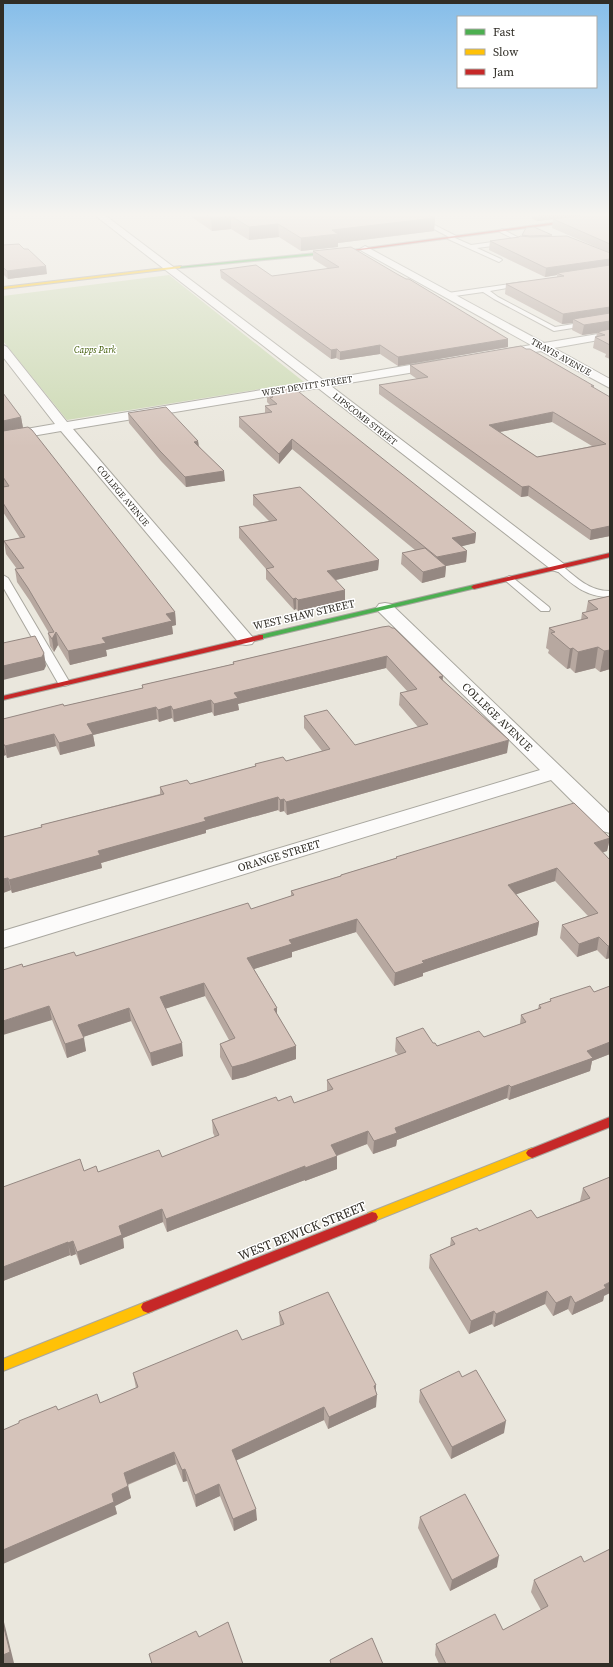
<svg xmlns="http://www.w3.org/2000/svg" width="613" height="1667" font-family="'Source Serif 4',serif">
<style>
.green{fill:#cbd9b2}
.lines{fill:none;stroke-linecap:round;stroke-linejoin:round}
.lane-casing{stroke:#a9a79f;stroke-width:2}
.street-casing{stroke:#a9a79f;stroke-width:2}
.fast-casing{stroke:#a9a79f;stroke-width:2}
.slow-casing{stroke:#a9a79f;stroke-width:2}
.jam-casing{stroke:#a9a79f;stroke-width:2}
.lane{fill:#fcfbfa;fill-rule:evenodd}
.street{fill:#fcfbfa;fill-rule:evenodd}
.fast{fill:#4caf50;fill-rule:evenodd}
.slow{fill:#ffc107;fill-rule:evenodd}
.jam{fill:#c62828;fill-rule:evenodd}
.wall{fill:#b7a8a0;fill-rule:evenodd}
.shaded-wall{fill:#958882}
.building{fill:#d5c3ba;stroke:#958882;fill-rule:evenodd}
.labels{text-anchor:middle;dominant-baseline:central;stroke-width:3;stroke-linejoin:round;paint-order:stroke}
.far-park-label{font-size:9px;font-style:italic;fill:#3c5800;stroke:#fff}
.far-street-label{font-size:9px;fill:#302d26;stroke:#fff}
.street-label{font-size:11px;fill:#302d26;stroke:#fff}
.near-street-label{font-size:13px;fill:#302d26;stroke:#fff}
</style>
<rect width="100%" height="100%" fill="#eae7dd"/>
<path class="green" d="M169,275l135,107 -237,38 -64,-79v-45z"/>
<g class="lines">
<g class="lane-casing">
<path id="lane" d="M404,213h7l45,23 -1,2 16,7 43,-6 -14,-7 -1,-1 3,-2 19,10 -5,4 -39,5 24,11 1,1 -3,2 -51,-23 1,-2z
M577,213h7l12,6 -5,1z
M523,282l3,2 -1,1 -35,6 8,6 57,30 55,-9v4l-56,9 -60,-32 -11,-7 -35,5 -3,-2 3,-2z
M558,564l3,1c16,13 28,26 49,26v6c-25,0 -38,-13 -55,-28l-2,-2 2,-2z
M3,575l5,3 62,105 -2,2 -4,1 -6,-3 -55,-96z
M509,576l3,1 37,30 1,2 -1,2h-8l-35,-30 -2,-2z"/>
</g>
<g class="street-casing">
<path id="street" d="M92,213h10l221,167 116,-20 4,1 2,3 -2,3 -4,1 -108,18 233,178 2,3 -2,3 -6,2 -6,-2 -234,-182 -245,41 182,211 -3,4 -6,1 -6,-1 -179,-213 -58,10v-8l52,-9 -52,-67v-12l4,2 60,75 243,-40z
M365,246l179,97 66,-11v6l-56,10 56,31v9l-69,-37 -40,7 -4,-1 -2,-3 2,-3 34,-6 -169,-94 -2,-2z
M385,603l6,1 219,210v19l-8,-2 -51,-51 -548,168v-17l537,-161 -161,-158 -3,-4 3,-4z"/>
</g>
<g class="fast-casing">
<path id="fast" d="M346,250l1,2 -167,16 -2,-1z
M474,585l2,1v2l-216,51 -4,-2 4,-2z"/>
</g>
<g class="slow-casing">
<path id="slow" d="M181,266l-1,2 -177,21v-2z
M532,1148l4,2 2,3 -2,3 -164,66 -4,-1 -2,-4 2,-4z
M148,1301l5,2 2,4 -2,4 -150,60v-12z"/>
</g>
<g class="jam-casing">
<path id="jam" d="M610,215v2l-264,35 -2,-1z
M610,553v4l-136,32 -3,-2 3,-2z
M260,635h3v4l-260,61v-4z
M610,1117v10l-78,31 -4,-2 -2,-3 2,-3z
M372,1212l4,1 2,4 -2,4 -228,92 -5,-2 -2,-4 2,-4z"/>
</g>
<use href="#lane" class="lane"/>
<use href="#street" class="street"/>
<use href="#fast" class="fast"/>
<use href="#slow" class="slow"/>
<use href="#jam" class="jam"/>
</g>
<path class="wall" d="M186,213h239l10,5 -1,13 -96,12v4l-37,4 -22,-14 -30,3 -18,-11 -19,2z
M533,213h46v3l31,-3v146l-5,-2 1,-3 -13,-6 2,-11h1l1,-4 -15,2 -10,-5 1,-7 -11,1 -57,-30 1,-10 51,-7v-2l-12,2 -56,-27 1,-9 29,-4 3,-1v-1h30v1l58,17 -58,-25 1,-9 -16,2 -5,-2z
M3,245l44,29 -39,5 -5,-5z
M313,251l195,88v8l-110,19 -18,-12 -40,6 -4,-2 -5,1 -110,-81 -1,-8 52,6 57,-7 -16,-10z
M410,365l184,21 -1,2 17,9v139l-20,4 -62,-44 -7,1 -142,-103v-9l38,-6 -7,-5zM552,422l40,24 -55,11 -37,-25z
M267,392l209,141 -1,10 -14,3 6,5 -1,11 -20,4 -1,11 -23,6 -21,-19 1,-11 13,-3 -123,-101 -13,15 -40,-37v-10l26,-4v-7l5,-1 -3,-3z
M3,393l18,24 2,11 152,184 1,13 -4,1 1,8 -67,16 1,6 -37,9 -12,-20 -4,7 -4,-6 -2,-13h1l-19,-32 -13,-19 -2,-13h2l-11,-15 -2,-13 16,-3 -17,-26v-25h1l-1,-1z
M128,413l70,28 1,5 26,35 -39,6 -25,-26 -32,-38z
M253,495l126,65 -1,10 -42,10 9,20 -47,11 -2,-2 -2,1 -28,-31v-10l-27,-31v-11l30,-6 -16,-16z
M610,596v73l-10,3 -5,-4 -20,5 -5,-5 -3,1 -19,-16 1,-3 -3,-2 3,-20 32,-8 1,-7 4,-1 2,-11z
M382,627l61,53 64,73 -220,62 -3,-4 -4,1 -2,-2 -72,20v3l-105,30 1,5 -90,25 -1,-3 -8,3v-56l38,-10v-2l119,-31v-7l30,-3 65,-18v-2l31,-3 36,-10 -18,-23v-12l51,29 63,-18 -19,-22 1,-12 8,-1 -22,-24 -148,36 1,6 -25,6 -2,-4 -38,10 -2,-4 -13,4 -2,-3 -64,16 2,11 -35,9 -4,-9 -49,12 -1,-3 -3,1v-37l61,-13 78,-18v-3l91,-21v-2z
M610,838l-3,13 -4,1 7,106 -4,1 -9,-9 -20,7 -17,-19 2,-13 26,-9 -33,-35 -39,13 23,28 -2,13 -114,38v3l-29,10 -38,-54 -64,20v5l-38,12 23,39v6l19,32v13l-51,18 -13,3 -12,-23v-13l9,-4 -24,-44 -40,13 18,47 -31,10 -21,-45 -48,16 3,14 -19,7 -15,-38 -29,-53 53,-11 175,-47 40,-13v-5l49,-15 1,-1 55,-17v-1z
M610,986v68l-18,7 -2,10 -81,29 -2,-2 -110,42 -1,6 -23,8 -6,-10 -30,12v13l-32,12v-1l-138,52 -4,-10 -40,16 1,10 -44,17 -4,-11 -5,2 -1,-1 -67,26v-94l81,-16 14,1 64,-15 53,-20 -2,-4 -1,-13 66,-19 16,2 33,-12v-11l71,-25 -3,-4 1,-13 37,5 4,3 47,-9 36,-13 1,-9 17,-6 1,-4 11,-4v-2l44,-7z
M610,1177l-6,119 -1,5 -31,14 -4,-6 -15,7 -8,-12 -51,23 -2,-3 -23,10 -40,-66 1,-13 20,-9 1,-8 86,-20 43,-17 3,-13z
M279,1312l97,73v22l-48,22 -4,-9 -88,40 21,60 -23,11 -14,-35 -24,11 -9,-26 -4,1 -7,-18 -48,21 3,13 -16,8 2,8 -59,-104 42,-7 36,-15 -3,-15 109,-33 38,-14z
M462,1377l42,56 -53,26 -32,-57 1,-12z
M420,1517l77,50 -47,24 -32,-63z
M584,1562l26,102h-171l-4,-9 1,-11 67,-14 38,-20 -10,-18 3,-12z"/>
<path class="shaded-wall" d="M547,213h32v3l-42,5 1,-6z
M231,216v13l-19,2 -1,-13z
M435,218l-1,13 -96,12v4l-37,4v-13l31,-8z
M278,224l1,13 -30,3v-13z
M610,259v9l-53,5v2l-12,2 1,-9z
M46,266l1,8 -39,5 -1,-8z
M610,307v10l-37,2v4l-11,1 1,-10z
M610,321v10l-13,1v1l-15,2 2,-10z
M508,339v8l-110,19v-9z
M380,345v9l-40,6v-8z
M337,349l-1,9 -5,1v-9z
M553,412l-1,10 -64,12 1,-9z
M21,417l2,11 -20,4v-11z
M292,439v10l-13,15v-10z
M198,441l1,10 -5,-9z
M224,471l1,10 -39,6 -1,-10z
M529,486l-1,10 -7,1 1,-10z
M610,526v10l-20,4 1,-10z
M476,533l-1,10 -24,6 1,-11z
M467,551l-1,11 -30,6 1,-11z
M379,560l-1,10 -51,12v-11z
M446,566l-1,11 -23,6 1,-11z
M345,590v10l-47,11v-11z
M296,598v11l-2,1 -1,-11z
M175,612l1,13 -4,1 1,8 -67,16 1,6 -37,9 -2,-14 34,-13 64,-24z
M56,632l2,13 -4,7 -2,-13z
M598,647l-3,21 -20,5 3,-21z
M573,648l-3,20 -3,1 3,-20z
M610,650v19l-10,3 4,-21z
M44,653l2,13 -2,4 -41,10v-14z
M387,656l-1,12 -148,36 1,6 -25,6v-12l20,-11z
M443,676l-1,12 -3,-11z
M211,700l1,12 -38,10 -1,-12z
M171,706l1,12 -13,4 -1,-12z
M156,707l1,12 -64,16 2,11 -35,9 -1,-12 28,-19z
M54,734l2,12 -49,12 -2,-12z
M509,740l-2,13 -220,62 -1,-13z
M3,743l3,12 -3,1z
M278,797v13l-72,20v3l-105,30 1,5 -90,25 -3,-13 89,-29 106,-33z
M284,799v12l-4,1v-12z
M610,838l-3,13 -15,5 2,-13z
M557,868l-2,13 -49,17 2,-13z
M8,878l3,12 -8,3v-14z
M357,919l-1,13 -64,20v5l-44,14 -1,-13 42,-18z
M539,922l-2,13 -114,38v3l-29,10 1,-13 27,-12z
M599,937l-2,13 -20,7 2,-13z
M608,946h2v12l-4,1z
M204,983l1,13 -44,14 -1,-13z
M49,1006l3,14 -49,15v-14z
M129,1008l2,13 -51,17 -2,-13z
M277,1008v13l-3,-12z
M84,1038l2,13 -19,7 -2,-14z
M610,1042v12l-18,7 -2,10 -81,29 2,-13 76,-36z
M182,1043l1,13 -31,10 -2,-13z
M296,1046v13l-51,18 -13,3v-13z
M509,1085l-2,13 -110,42 -1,6 -23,8 1,-13 21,-13z
M368,1131l-1,13 -37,14 1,-13z
M337,1156v13l-32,12v-13z
M305,1166v14l-138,52 -1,-13z
M162,1209l1,13 -40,16 1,10 -44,17 -3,-13 42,-26z
M73,1241l3,13 -5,2 -3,-13z
M68,1242l2,13 -67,26v-14z
M610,1282v11l-6,3 -1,5 -31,14 3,-12 29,-18z
M547,1291l-2,13 -51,23 2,-13z
M571,1296l-3,13 -15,7 3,-13z
M494,1311l-2,13 -23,10 2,-13z
M376,1385l-1,10h2l-1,12 -48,22 1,-12z
M324,1407v13l-91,42 -1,-12z
M506,1421l-2,12 -53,26 1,-12z
M174,1452l2,12 -50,21 -2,-12z
M185,1469l2,12 -4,1 -1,-12z
M219,1484l1,12 -24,11 -1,-12z
M128,1486l3,12 -16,8 2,8 -114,50v-14l109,-56z
M256,1509l1,11 -23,11 -1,-12z
M499,1556l-2,11 -47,24 2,-11z
M3,1618l11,45 -3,1h-8z"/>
<path class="building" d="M204,213h221l10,5 -103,12 6,4 -37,4 -23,-14 -29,3 -18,-11 -20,2z
M535,213h12l-9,2z
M598,213h12v31l-57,-25z
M534,227l18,8 -22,1 -8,-1 4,-7z
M520,236l11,1 36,-1 43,17v6l-64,9 -56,-27 29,-4z
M19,244l5,5h4l18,17 -39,5 -4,-4v-22z
M351,247l46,27 9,5h3l99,60 -110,18 -18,-12 -40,7 -3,-3 -6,1 -111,-80 36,-5 16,11 67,-9 -26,-16z
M610,265v42l-47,7 -57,-30 58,-8 -7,-3z
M610,313v8l-26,4 -11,-6z
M610,329v16l-15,-8 10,-2 -8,-3z
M521,346l5,3h4l64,37h-3l19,11v129l-19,4 -62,-44 -7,1 -143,-102 49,-8 -18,-12zM553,412l53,32 -69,13 -48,-32z
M294,388l182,145 -24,5 15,13 -30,6 -145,-118 -13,15 -40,-37 33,-5 -7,-6 12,-2 -7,-6 3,-1 -6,-5z
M3,393l18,24 -18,4z
M166,407l32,34 -4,1 30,29 -39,6 -25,-26 -32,-38z
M28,427l4,3 143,182 -9,2 6,7 -70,17 4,5 -38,8 -12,-19 -4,7 -4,-6 6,-1 -26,-44 -13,-19 9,-1 -20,-27 21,-4 -22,-34v-16l6,-1 -6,-9v-46z
M300,487l79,73 -52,11 18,19 -47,10 -2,-2 -3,1 -27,-30 8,-2 -35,-40 38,-7 -24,-25z
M425,548l21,18 -23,6 -21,-19z
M610,596v54l-6,1 -6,-4 -20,5 -5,-4 -3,1 -19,-16 4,-1 -6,-4 39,-10 -6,-5 16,-4 -10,-8z
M389,626l3,2h2l49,48 -4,1 70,63 -223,62 -2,-3 -4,1 -2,-3 -74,21 2,3 -108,30 2,4 -91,25 -1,-2 -5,1v-42l39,-10 -1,-2 123,-31 -4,-7 27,-7 3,4 66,-18 -1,-2 28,-7 3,4 44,-12 -26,-33 23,-6 28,35 73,-21 -28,-31 17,-4 -30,-33 -153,37 4,5 -24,6 -3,-4 -38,10 -2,-4 -13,4 -2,-3 -69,17 6,10 -34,9 -5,-9 -49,12 -2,-3v-24l60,-15 1,2 79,-18 -1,-3 92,-21 -1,-2 149,-35z
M35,636l9,17 -2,4 -39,9v-23z
M574,803l36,35 -16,5 16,17v86h-2l-9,-9 -20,7 -17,-19 36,-12 -41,-45 -49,17 31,37 -117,39 2,2 -29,10 -38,-54 -68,21 3,4 -45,14 30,50 -3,1 22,37 -52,18 -12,3 -12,-23 15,-6 -31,-55 -44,14 22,46 -32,10 -21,-45 -51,17 6,13 -19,6 -16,-38 -46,15v-51l19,-6 1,3 51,-15 2,4 172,-53 3,6 43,-14 -3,-4 50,-15v-1l56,-17 -1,-1z
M590,986l4,6 16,-6v56l-23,9 6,7 -82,29 -2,-2 -114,43 2,5 -23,8 -6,-10 -37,14 6,11 -32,12v-2l-139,53 -4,-10 -43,17 3,9 -45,17 -4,-11 -5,2v-1l-65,25v-80l77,-28 4,12 12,-5 2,6 61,-22 3,7 57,-22 -7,-15 64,-23 2,4 13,-5 3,7 39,-14 -6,-9 79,-28 -10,-14 27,-10 10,15h2l2,3 42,-15 5,6 42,-15 -5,-7 20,-7 -2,-3 12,-4 -1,-2z
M610,1177v105l-6,3 2,3 -31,15 -4,-7 -15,7 -9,-12 -51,23 -2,-3 -23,10 -41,-66 25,-11 -4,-6 26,-10 2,3 52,-21 6,8 53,-20 -7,-10z
M328,1292l48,93 -2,1 3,9 -48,22 -5,-10 -92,43 24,59 -23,10 -14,-35 -24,11 -10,-26 -3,1 -8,-18 -50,21 4,13 -16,8 2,8 -111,48v-120l16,-7v-2l37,-15 2,4 39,-16 3,9 38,-16 -5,-14 104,-43 5,10 42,-16 -5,-12z
M476,1370l30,51 -54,26 -32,-57 39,-19 3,6z
M465,1494l34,62 -47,24 -32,-63z
M610,1549v115h-164l-10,-20 59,-30 8,16 45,-24 -14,-26 47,-24 3,6z
M228,1622l15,42h-91l-3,-10 47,-23 3,6z
M3,1624l7,28 -7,3z
M372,1638l11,26h-52l-1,-4z"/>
<linearGradient id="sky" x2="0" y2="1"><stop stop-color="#85bde9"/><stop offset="0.48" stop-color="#f6f4f0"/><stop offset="1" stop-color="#f6f4f0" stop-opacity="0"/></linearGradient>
<rect width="613" height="447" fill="url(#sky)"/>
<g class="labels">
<g class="far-park-label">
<text x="95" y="350">Capps Park</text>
</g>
<g class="far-street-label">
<text transform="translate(561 357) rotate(29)">TRAVIS AVENUE</text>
<text transform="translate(307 386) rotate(-9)">WEST DEVITT STREET</text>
<text transform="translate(365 419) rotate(38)">LIPSCOMB STREET</text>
<text transform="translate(123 496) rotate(50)">COLLEGE AVENUE</text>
</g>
<g class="street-label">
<text transform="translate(304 615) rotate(-13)">WEST SHAW STREET</text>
<text transform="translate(497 717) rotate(44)">COLLEGE AVENUE</text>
<text transform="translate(279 856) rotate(-17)">ORANGE STREET</text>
</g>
<g class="near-street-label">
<text transform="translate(302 1231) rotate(-22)">WEST BEWICK STREET</text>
</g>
</g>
<rect width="613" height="1667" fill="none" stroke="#302d26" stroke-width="8"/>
<rect x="457" y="16" width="140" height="72" fill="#ffffff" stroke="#acaba8"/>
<rect x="465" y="29" width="20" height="6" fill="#4caf50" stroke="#acaba8"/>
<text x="493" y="36" font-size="12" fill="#302d26">Fast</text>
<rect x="465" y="49" width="20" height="6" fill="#ffc107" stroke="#acaba8"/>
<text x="493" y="56" font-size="12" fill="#302d26">Slow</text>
<rect x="465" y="69" width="20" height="6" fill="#c62828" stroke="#acaba8"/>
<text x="493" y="76" font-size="12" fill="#302d26">Jam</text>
</svg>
